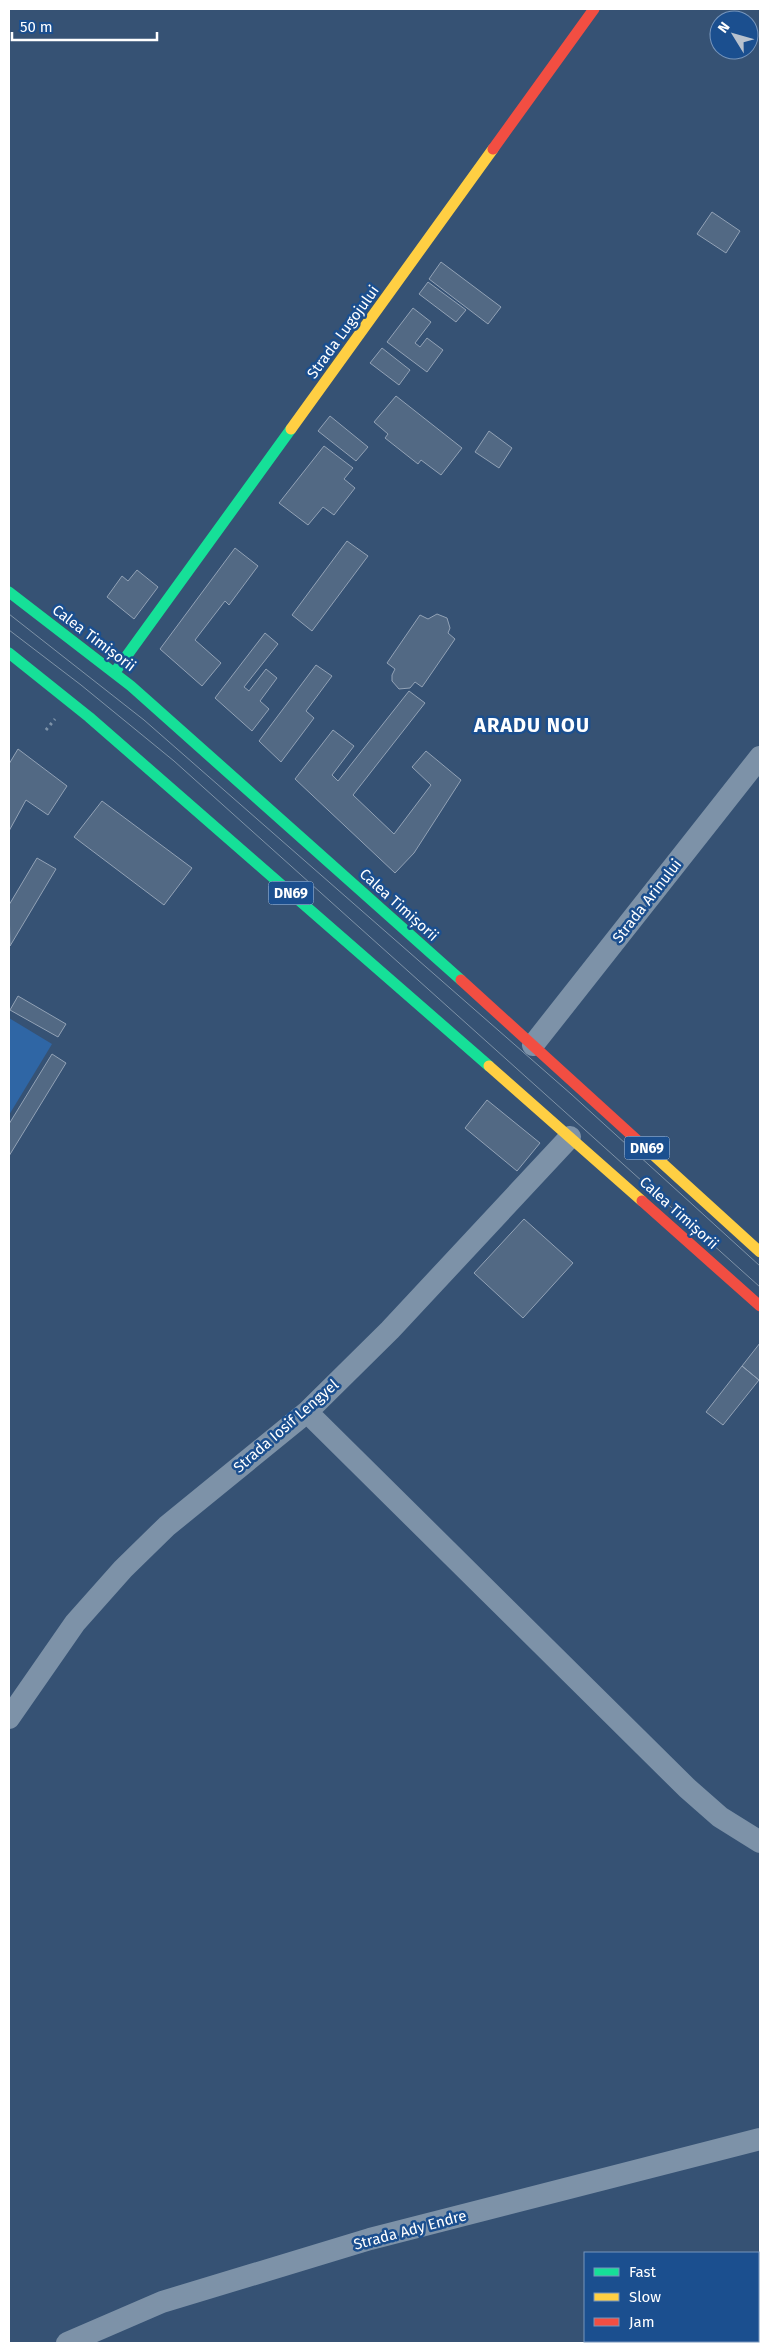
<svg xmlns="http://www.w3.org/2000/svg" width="769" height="2352" font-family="'Fira Sans',sans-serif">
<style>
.green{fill:#2f66a5}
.building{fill:#526984;stroke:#92a2b6}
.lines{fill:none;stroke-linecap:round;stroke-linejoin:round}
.path{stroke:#7d92a8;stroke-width:3;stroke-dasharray:2.5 4;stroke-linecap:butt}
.street{stroke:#7d92a8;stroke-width:22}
.fast{stroke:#16e098;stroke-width:11}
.slow{stroke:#ffcf43;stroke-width:11}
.jam{stroke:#f24e42;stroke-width:11}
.tram{stroke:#7e92a7;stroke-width:1}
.labels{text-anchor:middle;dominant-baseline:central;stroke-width:5;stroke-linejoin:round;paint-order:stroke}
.shield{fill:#1b4f8f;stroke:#bbcadd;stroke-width:1}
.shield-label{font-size:14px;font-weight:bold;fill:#fff}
.street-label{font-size:15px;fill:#fff;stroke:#1b4f8f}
.district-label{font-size:20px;font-weight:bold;letter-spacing:1px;fill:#fff;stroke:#1b4f8f}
</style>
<rect width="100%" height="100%" fill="#365274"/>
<path class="green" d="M9,1018l43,26 -43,71z"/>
<path class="building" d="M712,212l28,19 -14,22 -29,-19z
M441,262l60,45 -13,17 -59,-45z
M428,282l38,28 -10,12 -37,-28z
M413,308l18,14 -16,21 5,4 7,-9 16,12 -16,22 -40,-30z
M382,348l28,22 -11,15 -29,-22z
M396,396l66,52 -21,27 -20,-15 -3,4 -33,-26 3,-4 -14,-12z
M330,416l38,31 -12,14 -38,-30z
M489,431l23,17 -13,20 -24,-16z
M324,446l29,22 -9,11 11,9 -21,27 -11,-8 -15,18 -29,-22z
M347,541l21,15 -56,75 -20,-16z
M235,548l23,18 -29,39 -4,-4 -30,39 26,23 -19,23 -42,-37z
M137,570l21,17 -24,32 -27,-22 15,-21 6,5z
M437,614l10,4 3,10 -2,5 7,6 -33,48 -7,-5 -5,6 -11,1 -7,-8v-6l3,-6 -8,-6 33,-48 8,4z
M265,633l13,11 -34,43 5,4 17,-22 11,9 -17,23 9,8 -17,22 -37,-33z
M316,665l16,11 -26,35 8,7 -33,44 -22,-21z
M409,691l16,12 -72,92 41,39 37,-49 -19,-18 14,-16 35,29 -47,73 -19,20 -100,-94 38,-49 21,16 -22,29 6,6z
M18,749l49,37 -19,29 -22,-15 -17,31v-67z
M102,801l90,67 -28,37 -90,-68z
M37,858l19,11 -46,77 -1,-41z
M18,996l48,28 -8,13 -48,-27z
M52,1054l14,9 -57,93v-32z
M487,1100l53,43 -23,28 -52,-43z
M524,1219l49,44 -50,55 -49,-45z
M760,1343v38l-18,-15z
M742,1366l17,14 -36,45 -17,-13z"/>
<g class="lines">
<path class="path" d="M46,730l9,-11"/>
<path class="street" d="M533,1045l227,-288
M307,1412l380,376 33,29 40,25
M9,1718l66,-95 48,-54 44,-43 140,-114 83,-82 180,-193
M67,2343l95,-41 208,-63 390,-100"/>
<path class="fast" d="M9,592l122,94 330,294
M9,653l80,64 400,349
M115,672l176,-243"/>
<path class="slow" d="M291,429l202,-280
M489,1066l153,135
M638,1141l122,111"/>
<path class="jam" d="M493,149l101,-140
M461,980l177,161
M642,1201l118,105"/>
<path class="tram" d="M9,614l135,106 427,374 189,172
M9,630l72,55 93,76 586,526"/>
</g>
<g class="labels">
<g class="shield">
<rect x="268.5" y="881.5" width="45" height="23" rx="4"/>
<rect x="624.5" y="1136.5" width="45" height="23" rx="4"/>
</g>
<g class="shield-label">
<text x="291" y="893">DN69</text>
<text x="647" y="1148">DN69</text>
</g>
<g class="street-label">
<text transform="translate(343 332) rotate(-54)">Strada Lugojului</text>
<text transform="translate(94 638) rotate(37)">Calea Timișorii</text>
<text transform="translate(647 901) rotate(-52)">Strada Arinului</text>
<text transform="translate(399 905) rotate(42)">Calea Timișorii</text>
<text transform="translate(679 1213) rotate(42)">Calea Timișorii</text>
<text transform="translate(286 1426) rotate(-41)">Strada Iosif Lengyel</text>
<text transform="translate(410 2230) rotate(-15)">Strada Ady Endre</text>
</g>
<g class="district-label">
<text x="532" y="725">ARADU NOU</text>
</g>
</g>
<rect width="769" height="2352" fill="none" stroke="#ffffff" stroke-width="20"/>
<rect x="584" y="2252" width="175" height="90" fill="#1b4f8f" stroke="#7695bc"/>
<rect x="594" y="2268" width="25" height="8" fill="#16e098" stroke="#7695bc"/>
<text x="629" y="2277" font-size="15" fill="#ffffff">Fast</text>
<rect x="594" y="2293" width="25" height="8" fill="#ffcf43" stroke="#7695bc"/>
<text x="629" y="2302" font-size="15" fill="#ffffff">Slow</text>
<rect x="594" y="2318" width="25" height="8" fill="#f24e42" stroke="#7695bc"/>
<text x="629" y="2327" font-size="15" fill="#ffffff">Jam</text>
<g transform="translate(734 35) rotate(307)"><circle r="24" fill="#1b4f8f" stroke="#7695bc"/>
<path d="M0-4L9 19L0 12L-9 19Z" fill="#b9c2ce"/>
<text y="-8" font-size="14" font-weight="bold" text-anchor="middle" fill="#ffffff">N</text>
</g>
<path d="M12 32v8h145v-8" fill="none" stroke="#ffffff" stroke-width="2.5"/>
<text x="20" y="32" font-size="15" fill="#ffffff" stroke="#1b4f8f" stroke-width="4" paint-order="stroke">50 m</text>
</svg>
